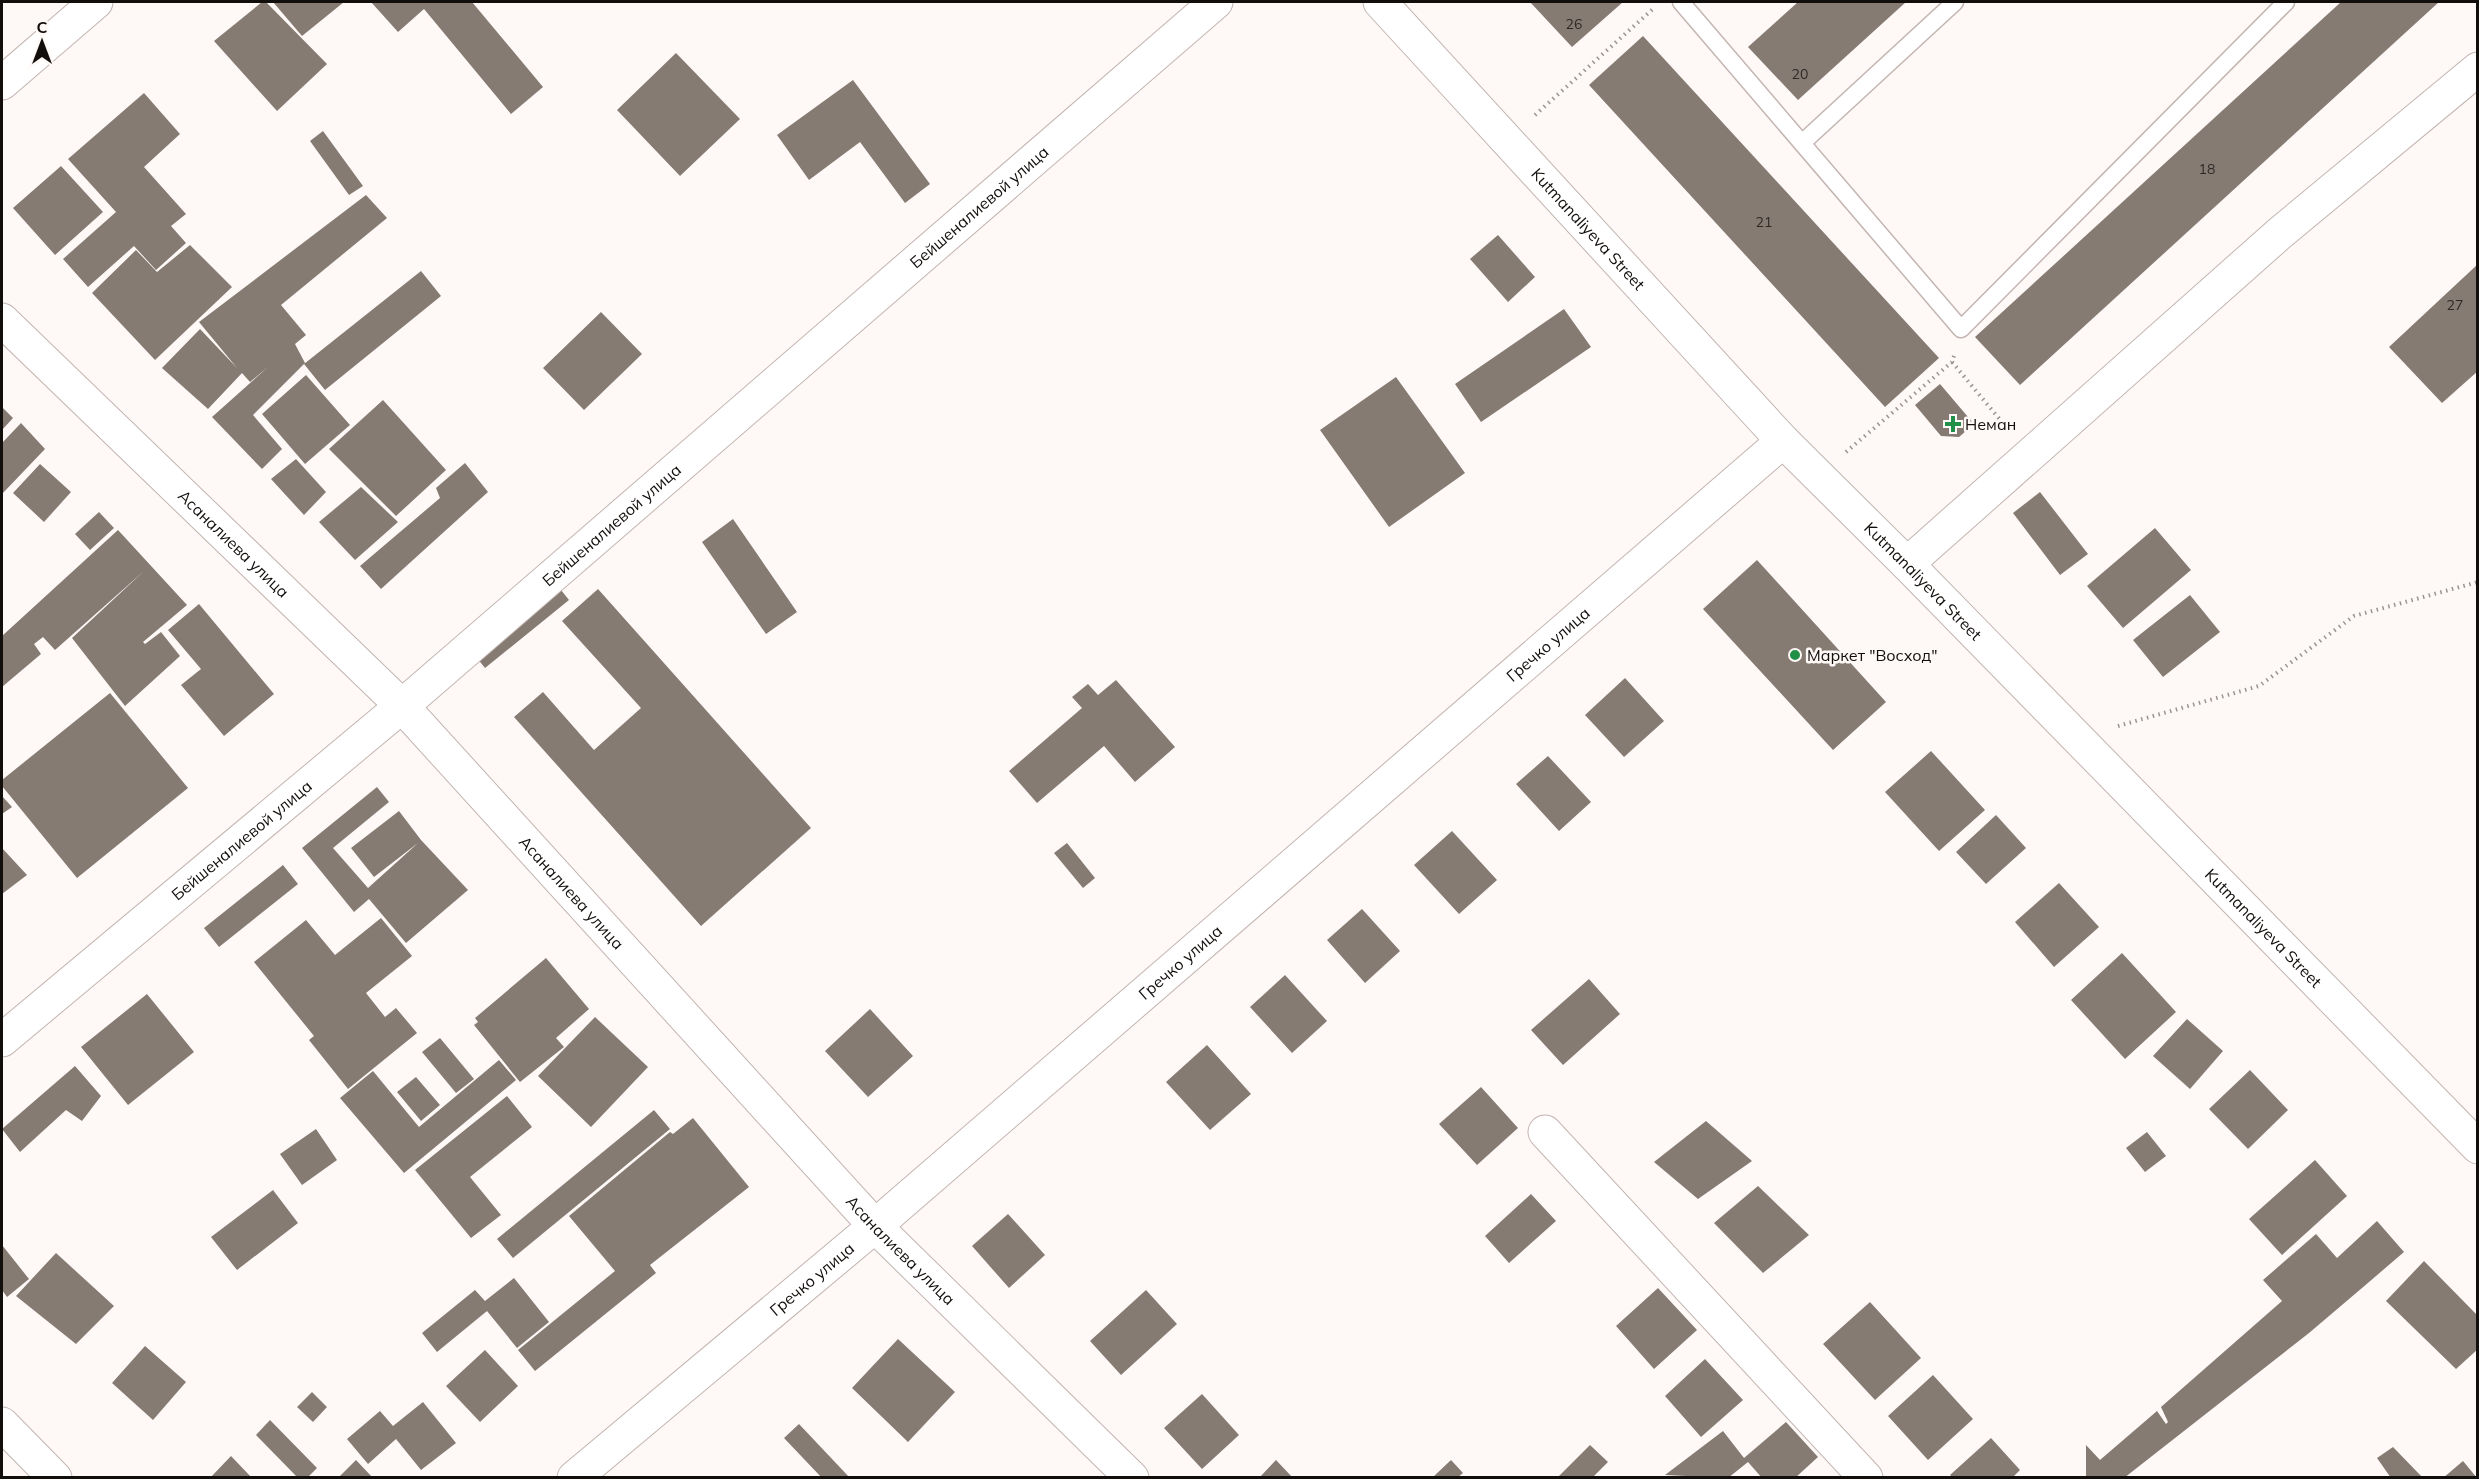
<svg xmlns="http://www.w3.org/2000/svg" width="2479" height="1479" font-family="Mulish,sans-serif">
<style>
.building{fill:#857b73}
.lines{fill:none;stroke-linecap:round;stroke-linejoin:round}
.service-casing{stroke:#c3b5b1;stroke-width:19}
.minor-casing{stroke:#c3b5b1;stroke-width:35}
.secondary-casing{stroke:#c3b5b1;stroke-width:35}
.path{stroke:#9a9593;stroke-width:4;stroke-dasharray:1.5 4.5;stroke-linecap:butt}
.service{stroke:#fff;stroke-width:16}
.minor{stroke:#fff;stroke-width:33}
.secondary{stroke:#fff;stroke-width:33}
.poi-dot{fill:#208f48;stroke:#fef8f6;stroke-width:2}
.labels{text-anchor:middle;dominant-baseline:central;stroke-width:5;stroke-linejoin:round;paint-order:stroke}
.number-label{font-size:14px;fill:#2f2926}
.street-label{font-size:16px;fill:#120e0c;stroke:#fef8f6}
.poi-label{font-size:16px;fill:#120e0c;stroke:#fef8f6;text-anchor:start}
</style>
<rect width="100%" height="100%" fill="#fef8f6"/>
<path class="building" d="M262,2h4l61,62 -50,47 -63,-70z
M273,2h71l-42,34z
M371,2h101l71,85 -32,27 -87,-105 -26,23z
M1530,2h93l-51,45z
M1798,2h108l-108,98 -50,-53z
M2341,2h98l-419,383 -45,-48z
M1643,36l296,322 -54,49 -296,-322z
M676,53l64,66 -60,57 -63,-66z
M853,80l77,104 -25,19 -45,-61 -51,38 -32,-45z
M144,93l36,41 -36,33 42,47 -15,12 15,17 -30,27 -22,-24 -46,41 -25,-28 53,-47 -48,-53z
M323,131l40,55 -14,9 -39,-54z
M61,166l42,46 -48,43 -42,-47z
M366,195l21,23 -106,87 25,30 -11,9 10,19 -52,52 29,34 -20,20 -50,-52 57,-51 -19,16 -8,-9 -34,36 -46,-41 38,-39 37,39 -38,-46z
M1498,235l37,42 -27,25 -38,-43z
M190,245l42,42 -77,73 -63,-67 44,-43 21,22z
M2478,264v107l-36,32 -53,-56z
M421,271l20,25 -116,94 -21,-26z
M1564,309l27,38 -110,75 -26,-38z
M601,312l41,42 -58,56 -41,-42z
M306,375l44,50 -45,39 -43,-50z
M1396,377l69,96 -76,54 -69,-97z
M1940,384l34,40 -15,13 -18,-1 -26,-31z
M383,400l63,70 -50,46 -67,-67z
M2,407l11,11 -11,12z
M21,423l24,26 -43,45v-51z
M296,459l30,33 -22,23 -33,-36z
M465,463l23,29 -107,97 -21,-23 80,-68 -4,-10z
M40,464l31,28 -27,30 -31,-29z
M361,487l37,35 -43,38 -36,-38z
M2040,492l48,62 -28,21 -47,-62z
M99,512l15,16 -24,22 -15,-16z
M733,519l64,93 -31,22 -64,-92z
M2155,528l36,42 -68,58 -36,-42z
M118,530l69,75 -44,37 2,2 16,-12 19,24 -55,50 -53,-68 72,-67 -89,79 -12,-13 -9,7 7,10 -39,33v-51z
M1757,560l129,142 -53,48 -130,-141z
M557,585l12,15 -84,68 -12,-15z
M598,589l213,239 -110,98 -187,-209 29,-25 51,58 47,-42 -79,-87z
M2190,595l30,37 -57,45 -30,-37z
M199,604l75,90 -50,42 -43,-51 20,-16 -33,-39z
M1625,678l39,43 -40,36 -39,-42z
M1116,680l59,67 -40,35 -31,-36 -67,57 -28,-32 73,-63 -10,-11 16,-13 10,11z
M110,693l78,95 -111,90 -75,-92v-6z
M1931,751l54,59 -46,41 -54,-59z
M1548,756l43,46 -32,29 -43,-47z
M377,787l12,15 -56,46 35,40 50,-45 -44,34 -23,-29 48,-37 22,29 47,50 -62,53 -37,-44 -15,13 -52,-64z
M2,796l10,11 -10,7z
M1996,815l30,33 -40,36 -30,-32z
M1452,831l45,49 -38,34 -45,-49z
M1067,843l28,35 -12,10 -29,-35z
M2,848l25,27 -25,19z
M283,865l15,19 -79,63 -15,-19z
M2059,883l40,44 -45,40 -39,-45z
M1362,909l38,42 -35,32 -38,-43z
M381,918l31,38 -46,37 19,24 11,-9 21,25 -69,56 -39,-49 5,-4 -60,-74 52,-42 29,35z
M2122,953l54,59 -51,47 -54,-59z
M546,958l43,51 -33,29 8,9 -44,35 -46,-57 4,-3 -3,-4z
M1285,975l42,46 -35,32 -42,-46z
M1589,979l31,35 -57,51 -32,-35z
M147,994l47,58 -66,53 -47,-58z
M870,1009l43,47 -45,41 -43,-46z
M595,1017l53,50 -57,60 -53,-51z
M2187,1019l36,32 -33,38 -37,-33z
M440,1038l34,41 -18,14 -34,-41z
M1207,1045l44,49 -41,36 -44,-48z
M499,1060l17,20 -112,93 -64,-75 33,-27 46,56z
M75,1066l26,30 -19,25 -16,-11 -46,42 -18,-23z
M2250,1070l38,40 -40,39 -39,-40z
M416,1077l24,28 -19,16 -24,-29z
M1481,1087l37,41 -41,37 -38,-41z
M507,1096l25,31 -62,50 31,38 -30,23 -56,-68z
M654,1110l16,19 -157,129 -16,-19z
M693,1118l56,69 -99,78 6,8 -121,98 -17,-21 97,-79 -46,-55 101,-84 3,2z
M1706,1121l46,40 -54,38 -44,-37z
M316,1129l21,31 -35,25 -22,-31z
M2147,1132l19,24 -21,16 -19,-24z
M2315,1160l32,36 -65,59 -33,-36z
M1758,1186l51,49 -46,38 -49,-50z
M273,1190l25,33 -61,47 -26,-33z
M1531,1194l25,27 -47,42 -24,-27z
M1008,1214l37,41 -36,33 -37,-42z
M2377,1221l27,31 -42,36 -53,45 -185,145h-38v-33l14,15 57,-49 9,13 2,-2 -7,-15 121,-106 -19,-21 53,-46 21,24z
M2,1245l27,34 -22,18 -5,-7z
M56,1253l58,53 -38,38 -60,-48z
M2424,1261l54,55v33l-22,20 -70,-68z
M514,1278l35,44 -32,26 -30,-37 -50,41 -15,-19 53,-43 10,11z
M1658,1288l39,42 -43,39 -38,-43z
M1146,1290l31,34 -56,51 -31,-34z
M1870,1302l51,56 -46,42 -52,-56z
M898,1339l57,53 -47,50 -56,-54z
M145,1346l41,36 -33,38 -41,-37z
M485,1350l33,36 -38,36 -34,-36z
M1705,1359l38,41 -42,37 -36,-41z
M1933,1375l40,44 -45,41 -40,-44z
M312,1392l15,15 -14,15 -16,-15z
M1202,1394l37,41 -37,34 -38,-41z
M423,1402l33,41 -35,27 -25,-31 -28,25 -21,-25 33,-28 13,15z
M270,1420l47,48 -10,10h-9l-42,-43z
M1786,1422l32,35 -23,21h-33l-14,-16 -20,16 -63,-3 58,-44 21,27z
M799,1424l51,54h-28l-38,-40z
M1991,1438l29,32 -8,8h-59l-3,-3z
M1590,1445l18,17 -16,16h-35z
M2393,1447l30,31h-32l-14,-20z
M231,1456l21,22h-42z
M356,1460l17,18h-35z
M1276,1460l17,18h-34z
M1451,1460l12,13 -6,5h-25z
M2463,1461l14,17h-34z"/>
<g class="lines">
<g class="service-casing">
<path id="service" d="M1681,2l280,327 325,-327
M1802,143l153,-141"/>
</g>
<g class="minor-casing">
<g id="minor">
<path id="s1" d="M1380,2l403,439 124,123 571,583"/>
<path id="s2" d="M2,320l400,386 473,520 257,252"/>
<path d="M1907,564l373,-331 198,-164"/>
<path id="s3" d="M2,1040l400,-334 814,-704"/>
<path d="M1545,1132l321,346"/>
<path d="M2,1424l53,54"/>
<path id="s4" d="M574,1478l301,-252 908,-785"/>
</g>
</g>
<g class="secondary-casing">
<path id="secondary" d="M2,83l94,-81"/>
</g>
<path class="path" d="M1535,115l119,-107
M1952,362l55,66
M1846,452l106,-90 2,-6
M2118,726l141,-40 95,-70 124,-34"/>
<use href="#service" class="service"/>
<use href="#minor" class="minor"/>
<use href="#secondary" class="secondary"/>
</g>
<g class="poi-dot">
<path d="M1950 415h6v6h6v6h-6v6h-6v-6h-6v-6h6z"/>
<circle cx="1795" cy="655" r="6"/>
</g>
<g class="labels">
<g class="number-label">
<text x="1574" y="24">26</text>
<text x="1800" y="74">20</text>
<text x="2207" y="169">18</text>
<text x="1764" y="222">21</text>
<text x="2455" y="305">27</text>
</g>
<g class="street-label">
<text stroke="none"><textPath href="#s3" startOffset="1284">Бейшеналиевой улица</textPath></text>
<text stroke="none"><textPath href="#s1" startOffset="308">Kutmanaliyeva Street</textPath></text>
<text stroke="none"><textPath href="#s3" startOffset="798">Бейшеналиевой улица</textPath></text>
<text stroke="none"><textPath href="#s2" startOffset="322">Асаналиева улица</textPath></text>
<text stroke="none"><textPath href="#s1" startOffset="794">Kutmanaliyeva Street</textPath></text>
<text stroke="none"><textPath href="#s4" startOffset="1282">Гречко улица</textPath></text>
<text stroke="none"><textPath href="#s3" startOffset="312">Бейшеналиевой улица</textPath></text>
<text stroke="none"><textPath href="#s2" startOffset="808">Асаналиева улица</textPath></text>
<text stroke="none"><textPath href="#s1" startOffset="1280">Kutmanaliyeva Street</textPath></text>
<text stroke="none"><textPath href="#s4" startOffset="796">Гречко улица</textPath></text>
<text stroke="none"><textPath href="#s2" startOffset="1294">Асаналиева улица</textPath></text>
<text stroke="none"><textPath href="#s4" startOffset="310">Гречко улица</textPath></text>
</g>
<g class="poi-label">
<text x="1965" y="424">Неман</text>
<text x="1807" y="655">Маркет "Восход"</text>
</g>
</g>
<rect width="2479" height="1479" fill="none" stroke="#120e0c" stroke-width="6"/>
<g transform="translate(42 42)" stroke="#fef8f6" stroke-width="4.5" paint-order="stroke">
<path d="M0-4.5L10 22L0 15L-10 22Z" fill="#120e0c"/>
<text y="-9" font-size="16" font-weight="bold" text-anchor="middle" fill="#120e0c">С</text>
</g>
</svg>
